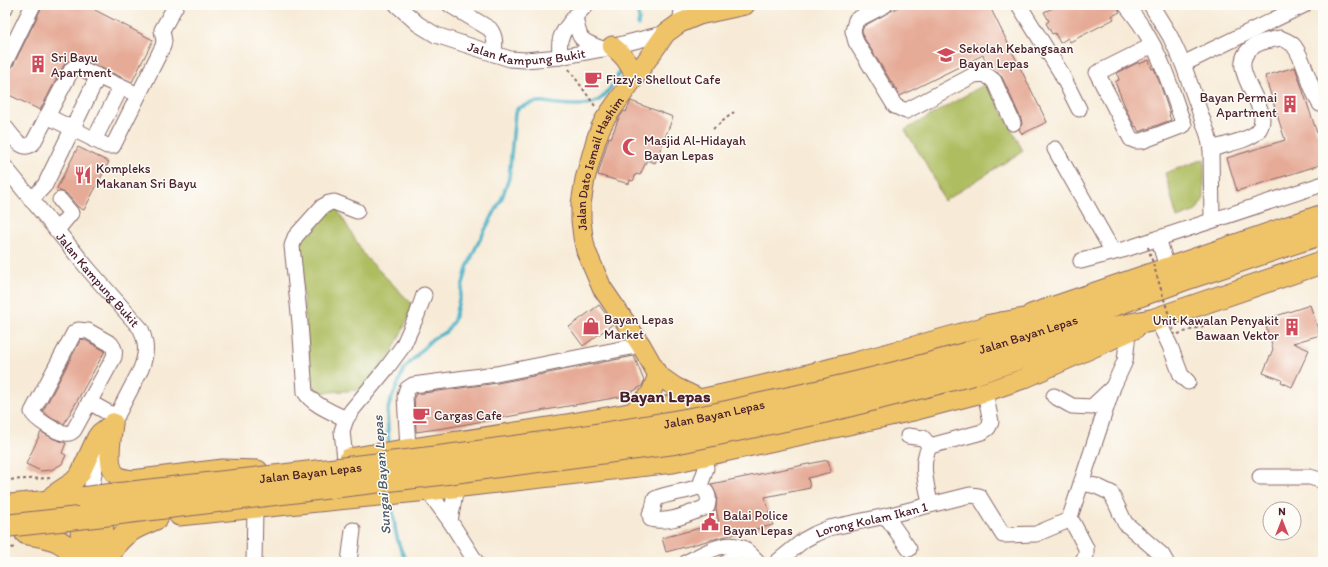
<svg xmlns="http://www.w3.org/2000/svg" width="1328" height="567" font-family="Itim,sans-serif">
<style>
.green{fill:#aebd60;stroke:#7c6e46}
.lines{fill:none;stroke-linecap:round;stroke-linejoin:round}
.stream{stroke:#47b0c6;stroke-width:3.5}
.building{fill:#e6ab97}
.minor-casing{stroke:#876667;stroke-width:17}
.major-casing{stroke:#876667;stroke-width:21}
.highway-casing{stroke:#876667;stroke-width:24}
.path{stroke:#876667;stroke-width:2;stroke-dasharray:3 3;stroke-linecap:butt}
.minor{stroke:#fff;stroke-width:15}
.major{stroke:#efc469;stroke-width:19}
.highway{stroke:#efc469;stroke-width:22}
.highway-bridge-casing{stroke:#876667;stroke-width:24;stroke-linecap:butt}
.path-bridge{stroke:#876667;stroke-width:2;stroke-dasharray:3 3;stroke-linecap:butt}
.highway-bridge{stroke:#efc469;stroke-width:22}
.labels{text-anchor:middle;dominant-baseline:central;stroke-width:3;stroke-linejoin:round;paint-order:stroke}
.street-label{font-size:13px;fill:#4a1f2b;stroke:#fdfcf7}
.poi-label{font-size:13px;fill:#4a1f2b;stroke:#fdfcf7;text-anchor:start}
.water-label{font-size:14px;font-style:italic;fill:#495969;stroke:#fdfcf7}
.district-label{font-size:17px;font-weight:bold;fill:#4a1f2b;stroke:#fdfcf7}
</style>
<rect width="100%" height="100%" fill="#fdfcf7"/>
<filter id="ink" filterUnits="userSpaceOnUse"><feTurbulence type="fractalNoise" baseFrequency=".025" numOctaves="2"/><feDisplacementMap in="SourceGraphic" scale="8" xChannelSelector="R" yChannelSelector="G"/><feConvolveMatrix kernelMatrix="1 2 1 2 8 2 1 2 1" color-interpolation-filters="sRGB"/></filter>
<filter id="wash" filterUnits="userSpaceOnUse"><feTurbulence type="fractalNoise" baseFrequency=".012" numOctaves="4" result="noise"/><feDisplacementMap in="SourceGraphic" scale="16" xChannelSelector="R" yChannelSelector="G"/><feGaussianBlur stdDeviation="0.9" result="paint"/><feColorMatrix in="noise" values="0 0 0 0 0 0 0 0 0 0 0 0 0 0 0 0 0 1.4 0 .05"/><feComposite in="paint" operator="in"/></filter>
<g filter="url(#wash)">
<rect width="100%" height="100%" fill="#f7ebd7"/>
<path class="green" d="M987,83l36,68 -79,50 -13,-29 -26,-42z
M1204,159v39l-8,13 -19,7 -12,-45z
M336,207l29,49 49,50 -25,52 -27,32 -49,3 -16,-153z"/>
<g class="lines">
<path class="stream" d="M636,5l3,14 -1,6
M389,445l-2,-31 2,-9 15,-36 28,-30 14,-7 8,-12 13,-52 9,-21 26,-49 7,-20 6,-65 3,-5c6,-2 14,-6 20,-6 7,-1 15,2 22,2 35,3 43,0 59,-31
M392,500c2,22 3,42 15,62"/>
</g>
<g id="blocks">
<path class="building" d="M42,5h55l-2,5 58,30 -21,42 -52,-24 -5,-1 -3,1 -8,7 -24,45 -35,-17v-22l5,-1 3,-4 28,-57z
M902,5h87l58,117 -25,12 -3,-5 3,-5 -1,-5 -19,-42 -2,-3 -12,-8 -5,-11 -83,41 -36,-58 -2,-7 2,-5z
M1051,5h65l4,7 -8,4 2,3 -44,23 -2,-4 -8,5 -5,-10 -3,1 -6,-11 3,-2 -5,-9 9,-4z
M1149,60l3,9 2,-1 6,16 10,30 -1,1 2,5 -32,12 -3,-6 -1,1 -8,-16 -12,-29 4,-2 -2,-7 22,-11v2z
M1295,67l22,66 6,-2v33l-86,27 -10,-33 58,-18 -20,-64z
M631,101l42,16 -18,46 -8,-3 -7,15 -4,-1 -3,7 -3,-1 -1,4 -31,-9 11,-38 2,1 7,-18 6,-9 2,1z
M78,147l31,15 -25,48 -6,-3 -11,-13 -7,-3 -3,-3z
M599,305l14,19 -30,22 -14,-19z
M1310,305l10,30 -27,8 16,7 -17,37 -11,-5 1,-2 -19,-7 10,-24 -9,-29z
M81,339l4,1 20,11 -41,73 -13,-6 -8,-7z
M634,356l10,25 -2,5 -17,10 -181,32 -28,4 -2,-35 2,-3 82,-11z
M41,432l13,7 12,4 -4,10 4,2 -4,9 -11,6 -10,1 -15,-7z
M828,460l3,12 -23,6 2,10 -45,9 8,28 -55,13 -52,14 -4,-14 57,-15 -3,-15 1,-12 -6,-12z"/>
</g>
</g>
<g filter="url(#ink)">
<use href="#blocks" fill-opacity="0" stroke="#876667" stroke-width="1"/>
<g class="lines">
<g class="minor-casing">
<g id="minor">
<path id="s1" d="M397,5l21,19 18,11 74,24 15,1 35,-3 43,-8 63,-16"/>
<path d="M450,5l40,24c6,8 5,16 4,25"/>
<path d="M885,5l-29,15 -3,11 3,11 39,64 11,5 68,-36 11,-1 9,7 19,42"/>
<path d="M1019,5l41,66 19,38"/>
<path d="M1126,5c8,10 17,22 23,33 16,27 24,58 35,87l-42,16h-6l-5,-2 -34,-66 56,-28"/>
<path d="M1151,5l19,31 13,28 25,71 3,14 1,71"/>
<path d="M5,8l1,-3"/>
<path d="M575,16c4,24 5,25 28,33"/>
<path d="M680,23l3,-18"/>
<path d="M560,57c0,-5 -1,-11 0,-16 1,-10 19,-29 26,-36"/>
<path d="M5,62l28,-57"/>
<path d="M1183,64l121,-59"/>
<path d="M47,116l60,30h6l50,-100 1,-5 -2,-11 14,-25"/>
<path d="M5,127c7,8 17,26 28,16l39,-74 4,-3 62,29"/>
<path d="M94,140l27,-53"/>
<path d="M1055,149l58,103"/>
<path d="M1211,149c12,-4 37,-8 46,-17 22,-23 -38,-64 -3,-86 7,-5 18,-6 26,-8 5,2 11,4 14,8 12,16 15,41 26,58h3"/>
<path id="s2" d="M5,167l84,103 52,59c6,16 6,24 0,40l-28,54 -9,12 -7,19 -6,38"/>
<path d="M31,200l14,-15 53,-109"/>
<path d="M57,230l14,-17 -11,-13"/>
<path d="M1158,238l9,29"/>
<path d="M1081,261l45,-12 197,-65"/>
<path d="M1157,319l13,27 11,29 7,7"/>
<path d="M78,330l10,1 23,13c4,5 4,8 3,13l-40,73c-3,3 -5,4 -9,3 -8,0 -30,-14 -33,-21l42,-79z"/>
<path d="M1054,396l18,10 20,1 19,-18"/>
<path d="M89,402l27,15"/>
<path d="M346,419c-12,-6 -35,-15 -41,-27l-5,-69 -8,-77 3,-9 27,-30 7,-4 5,-1 23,9"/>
<path d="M908,436l15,2 7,8"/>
<path d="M408,448l-3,-52 2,-7 6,-4 83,-11 145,-29"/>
<path d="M345,459l-3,-28 4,-12 6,-9 34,-41 17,-23 14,-31 7,-20"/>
<path d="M1260,477h50l13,4"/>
<path d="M1081,483l15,3 15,7 14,30 37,32 4,7"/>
<path d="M700,486c8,6 10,11 7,21 -17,6 -38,17 -56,12l-1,-5 3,-5 2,-10c14,-7 30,-6 45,-13l6,-18 -2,-12"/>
<path d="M428,491l22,30 26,41"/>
<path d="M930,504c-3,-19 -11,-41 0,-58l52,-14 6,-4 3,-6 -6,-30"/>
<path d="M886,516l23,33"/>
<path d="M1069,520l44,-133 12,-26 3,-28"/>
<path d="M1069,520l4,3 13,25v7l-4,7"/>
<path d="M450,521l6,-33"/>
<path d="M254,562l1,-53"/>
<path d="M349,562l4,-32"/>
<path d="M687,562c15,-7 37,-23 55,-14 6,3 11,9 16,14"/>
<path d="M727,562l16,-14"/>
<path id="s3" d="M777,562l27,-22 11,-6 14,-6 57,-12 84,-21 9,1 24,39 33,-1 33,-14"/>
</g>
</g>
<g class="major-casing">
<g id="major">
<path d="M612,46c12,10 19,18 23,32"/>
<path d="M1031,314l292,-100"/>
<path id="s4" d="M700,399l-25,-12 -17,-12 -17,-30 -39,-57 -16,-37 -3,-14 -2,-17v-16l4,-25 11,-39 4,-11 5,-10 61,-86 14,-10 19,-8 46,-10"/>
<path d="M632,413l19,-20 7,-18"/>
<path d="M113,423c-1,14 -9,46 6,54 4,2 9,2 13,3l91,-11 35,1"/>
<path d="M349,458c117,-19 235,-34 350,-59 102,-21 202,-49 302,-77"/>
<path d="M53,495l21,-14 6,-7 17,-37 3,-4 13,-10"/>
<path d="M179,516l249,-25 245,-28 240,-52 72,-19 38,-13 112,-50"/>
</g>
</g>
<g class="highway-casing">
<g id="highway">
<path d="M988,326l62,-11"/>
<path id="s5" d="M968,353l105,-33 115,-42 135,-45"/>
<path d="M973,374l126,-43 54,-11 170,-58"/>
<path d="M94,498l8,26 2,38"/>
<path d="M5,506l80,-8"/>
<path d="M26,533c25,5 39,5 53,29"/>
<path d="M83,562c-1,-21 -4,-43 4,-62"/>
<path d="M107,562c2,-5 4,-11 7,-15 9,-16 27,-22 43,-29"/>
</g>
</g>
<path class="path" d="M569,69l26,37
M713,129l21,-17
M1178,334l25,-8 -1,-5
M5,480l45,-2
M5,549l11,-2"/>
<use href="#minor" class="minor"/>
<use href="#major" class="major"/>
<use href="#highway" class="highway"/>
<g class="highway-bridge-casing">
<g id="highway-bridge">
<path id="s6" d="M85,498c204,-24 409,-43 611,-80 25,-4 50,-11 75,-16 66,-14 132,-30 197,-49"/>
<path d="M5,526l82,-9 352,-43 235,-31 145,-30 154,-39"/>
</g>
</g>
<path class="path-bridge" d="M1148,247l27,88"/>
<use href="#highway-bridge" class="highway-bridge"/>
</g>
</g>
<defs>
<g id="school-bare" transform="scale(1.38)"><path d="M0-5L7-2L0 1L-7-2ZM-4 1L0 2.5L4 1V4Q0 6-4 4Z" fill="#d1495b" stroke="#fdfcf7" stroke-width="2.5" paint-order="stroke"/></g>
<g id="building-bare" transform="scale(1.38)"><path d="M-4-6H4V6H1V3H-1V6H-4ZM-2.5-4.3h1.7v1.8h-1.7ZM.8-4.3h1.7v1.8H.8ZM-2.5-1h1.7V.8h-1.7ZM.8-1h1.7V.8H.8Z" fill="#d1495b" stroke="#fdfcf7" stroke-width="2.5" paint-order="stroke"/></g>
<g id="cafe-bare" transform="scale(1.38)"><path d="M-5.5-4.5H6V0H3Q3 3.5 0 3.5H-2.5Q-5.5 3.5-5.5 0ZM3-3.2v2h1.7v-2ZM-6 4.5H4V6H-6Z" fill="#d1495b" stroke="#fdfcf7" stroke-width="2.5" paint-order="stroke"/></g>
<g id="mosque-bare" transform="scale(1.38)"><path d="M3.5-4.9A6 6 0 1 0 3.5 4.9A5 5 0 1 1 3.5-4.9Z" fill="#d1495b" stroke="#fdfcf7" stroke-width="2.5" paint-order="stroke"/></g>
<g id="restaurant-bare" transform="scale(1.38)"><path d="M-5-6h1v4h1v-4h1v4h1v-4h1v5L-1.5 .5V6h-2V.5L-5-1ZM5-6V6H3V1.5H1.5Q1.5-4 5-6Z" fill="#d1495b" stroke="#fdfcf7" stroke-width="2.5" paint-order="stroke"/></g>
<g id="shop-bare" transform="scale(1.38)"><path d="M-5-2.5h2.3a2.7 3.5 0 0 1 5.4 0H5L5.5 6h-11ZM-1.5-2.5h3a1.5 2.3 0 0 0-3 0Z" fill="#d1495b" stroke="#fdfcf7" stroke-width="2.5" paint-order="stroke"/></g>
<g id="civic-bare" transform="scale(1.38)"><path d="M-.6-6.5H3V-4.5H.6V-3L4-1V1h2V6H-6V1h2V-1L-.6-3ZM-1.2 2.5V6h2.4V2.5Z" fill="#d1495b" stroke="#fdfcf7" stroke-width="2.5" paint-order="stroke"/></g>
</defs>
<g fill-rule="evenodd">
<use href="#school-bare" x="946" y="55"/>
<use href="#building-bare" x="38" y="64"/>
<use href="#cafe-bare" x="593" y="79"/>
<use href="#building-bare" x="1290" y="104"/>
<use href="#mosque-bare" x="631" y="147"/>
<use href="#restaurant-bare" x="83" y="175"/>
<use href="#shop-bare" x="591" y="326"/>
<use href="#building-bare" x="1292" y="327"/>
<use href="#cafe-bare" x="421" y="415"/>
<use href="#civic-bare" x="710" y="522"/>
</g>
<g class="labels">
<g class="street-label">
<text stroke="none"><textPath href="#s1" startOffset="143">Jalan Kampung Bukit</textPath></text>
<text stroke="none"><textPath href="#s4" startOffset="284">Jalan Dato Ismail Hashim</textPath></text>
<text stroke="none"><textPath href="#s2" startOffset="146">Jalan Kampung Bukit</textPath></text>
<text stroke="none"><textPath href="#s5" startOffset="63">Jalan Bayan Lepas</textPath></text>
<text stroke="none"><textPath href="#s6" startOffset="635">Jalan Bayan Lepas</textPath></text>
<text stroke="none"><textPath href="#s6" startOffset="227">Jalan Bayan Lepas</textPath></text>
<text stroke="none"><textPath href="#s3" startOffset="106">Lorong Kolam Ikan 1</textPath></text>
</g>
<g class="poi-label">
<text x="959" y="48">Sekolah Kebangsaan<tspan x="959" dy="15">Bayan Lepas</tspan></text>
<text x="51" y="57">Sri Bayu<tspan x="51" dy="15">Apartment</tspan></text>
<text x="606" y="79">Fizzy's Shellout Cafe</text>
<text x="1277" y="97" text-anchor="end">Bayan Permai<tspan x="1277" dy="15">Apartment</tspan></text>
<text x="644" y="140">Masjid Al-Hidayah<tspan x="644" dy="15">Bayan Lepas</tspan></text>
<text x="96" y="168">Kompleks<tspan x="96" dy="15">Makanan Sri Bayu</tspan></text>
<text x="604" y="319">Bayan Lepas<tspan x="604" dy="15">Market</tspan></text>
<text x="1279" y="320" text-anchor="end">Unit Kawalan Penyakit<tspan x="1279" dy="15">Bawaan Vektor</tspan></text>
<text x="434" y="415">Cargas Cafe</text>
<text x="723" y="515">Balai Police<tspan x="723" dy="15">Bayan Lepas</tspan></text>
</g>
<g class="water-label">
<text transform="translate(382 475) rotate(-94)">Sungai Bayan Lepas</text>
</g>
<g class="district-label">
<text x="665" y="396">Bayan Lepas</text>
</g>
</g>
<rect width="1328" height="567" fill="none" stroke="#fdfcf7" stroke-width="20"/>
<g transform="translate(1282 521)"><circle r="19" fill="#fdfcf7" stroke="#b5a4a5"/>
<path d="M0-3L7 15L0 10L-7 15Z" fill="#d1495b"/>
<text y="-6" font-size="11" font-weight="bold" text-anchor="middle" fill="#4a1f2b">N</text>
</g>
</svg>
